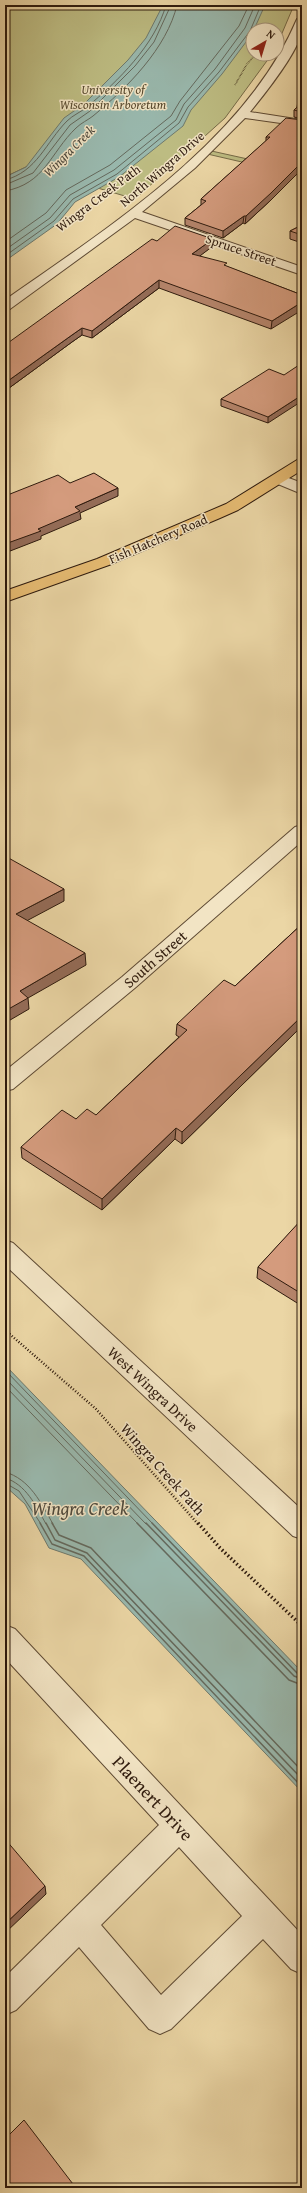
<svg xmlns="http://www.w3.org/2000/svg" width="307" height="2193" font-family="'Gentium Book Plus',serif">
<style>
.green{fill:#bdbc82;stroke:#766b48}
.water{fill:#99b8ad;stroke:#6e796d}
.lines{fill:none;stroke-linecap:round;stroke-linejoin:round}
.shore-far1{stroke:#64695d;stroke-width:1}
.shore{stroke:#64695d;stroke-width:1.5}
.minor-casing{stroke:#5d4933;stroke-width:2}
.major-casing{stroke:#2e1a0d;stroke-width:2}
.path-far2{stroke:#2e1a0d;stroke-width:1.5;stroke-dasharray:0.5 1;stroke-linecap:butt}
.path-far1{stroke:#2e1a0d;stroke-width:2.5;stroke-dasharray:1 2;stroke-linecap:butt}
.path{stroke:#2e1a0d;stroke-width:3.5;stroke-dasharray:1.5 2.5;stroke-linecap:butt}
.minor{fill:#f2e4c4;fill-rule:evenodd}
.major{fill:#e6bb72;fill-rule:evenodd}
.wall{fill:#b6856c;stroke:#2e1a0d}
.shaded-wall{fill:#946c58;stroke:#2e1a0d}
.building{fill:#d49b7d;stroke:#2e1a0d}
.labels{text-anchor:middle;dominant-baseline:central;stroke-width:3;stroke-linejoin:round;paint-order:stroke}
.far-park-label{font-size:13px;font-style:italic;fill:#594b30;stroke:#f2e4c4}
.far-water-label{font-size:13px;font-style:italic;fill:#4e493d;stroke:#f2e4c4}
.far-street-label{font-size:13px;fill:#2e1a0d;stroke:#f2e4c4}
.street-label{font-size:15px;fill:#2e1a0d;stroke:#f2e4c4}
.near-street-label{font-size:18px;fill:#2e1a0d;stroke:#f2e4c4}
.near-water-label{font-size:19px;font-style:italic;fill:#4e493d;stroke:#f2e4c4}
</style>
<rect width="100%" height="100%" fill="#ebd6a5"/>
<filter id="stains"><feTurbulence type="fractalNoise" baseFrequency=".005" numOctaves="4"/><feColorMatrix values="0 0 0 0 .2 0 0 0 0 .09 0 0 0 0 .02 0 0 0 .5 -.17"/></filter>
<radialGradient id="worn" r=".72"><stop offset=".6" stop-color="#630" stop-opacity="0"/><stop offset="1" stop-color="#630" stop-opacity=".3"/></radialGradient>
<path class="green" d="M5,5h289l-17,40v-15h-24v24h19l-47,64 -90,81 -109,-32 -21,10z
M207,150l95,21v5l-99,-23z"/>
<path class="water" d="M163,5h102l-13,29 -30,40 -31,36 -8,16 -64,51 -44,25 -18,22 -52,37v-84l21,-10 38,-49 20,-14 44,-44 18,-22z
M5,1365l297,307v120l-221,-233 -32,-11 -24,-44 -20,-18z"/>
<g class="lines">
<path class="shore-far1" d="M5,180c32,-8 41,-38 62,-59 6,-6 14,-9 20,-14 31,-26 68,-62 79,-102
M5,185l28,-12 37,-48 20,-14 45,-45 19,-24 17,-37
M5,191c40,-7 45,-38 71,-63 5,-5 12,-8 17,-12 34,-28 74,-68 84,-111
M5,242l41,-29 20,-23 44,-25 61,-49 9,-15 59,-75 10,-21
M5,250l45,-32 20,-23 44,-25 62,-50 8,-16 31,-35 30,-41 10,-23
M5,256l49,-35 19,-22 44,-25 62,-51 9,-16 31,-35 31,-41 11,-26
M5,1370l148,154
M5,1378l141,146
M5,1386l133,138
M5,1472c25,7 36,31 48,52
M5,1478c21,6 31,28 41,46
M5,1483l14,8 22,33"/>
<path class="shore" d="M40,1523l12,21 32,12 218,231
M46,1523l9,17 32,13 215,226
M52,1523l7,12 32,13 211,223
M137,1523l152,157 13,5
M146,1523l148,153 8,3
M152,1523l145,150 5,1"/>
<g class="minor-casing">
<path id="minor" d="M302,16c0,5 1,11 0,15 -4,21 -38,64 -52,81l52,8v6l-57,-8 -50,50 -53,44 160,55v8l-167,-57 -125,91 -5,1v-10c104,-73 241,-160 292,-281z
M278,474l24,9v11l-29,-12 -3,-3 3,-3z
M302,825v16l-166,146 -123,102 -8,2v-20l117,-94 173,-150z
M5,1240l8,3 289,267v29l-9,-3 -288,-271z
M5,1625l10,4 287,306v39l-11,-5 -28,-30 -92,90 -11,5 -11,-5 -70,-82 -63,63 -11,5v-38l154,-152 -154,-167zM179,1847l63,69 -81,79 -60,-70z"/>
</g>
<g class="major-casing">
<path id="major" d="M302,458v12l-64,40 -18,8 -111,47 -104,37v-11l92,-32 129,-55 71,-44z"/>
</g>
<path class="path-far2" d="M235,85l12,-21 9,-10"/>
<path class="path-far1" d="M5,1330l91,79 102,115"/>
<path class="path" d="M198,1523l22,25 82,78"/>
<use href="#minor" class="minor"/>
<use href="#major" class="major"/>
</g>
<path class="wall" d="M302,96v23l-8,-2v-7l3,-3 1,-6z
M302,120v49l-31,31 -26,24 -2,-1 -20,15 -38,-13v-7l16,-13v-6l65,-58v-4z
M302,225v18l-12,-4v-8z
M157,241l56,5 -14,10 103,39 -31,34 -112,-41 -67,50 -10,-3 -10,7 -67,49z
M284,375l-16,48 -47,-17v-7z
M302,924v102l-120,118 -7,-5 -73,71 -80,-52 -1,-11 55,-28 20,-4 83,-78 -3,-2 1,-11 58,-38z
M302,1210v96l-45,-28 1,-11 42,-45 1,-11z"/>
<path class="shaded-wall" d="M302,162v7l-31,31 -26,24 1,-8z
M244,216l-1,7 -20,15v-7z
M213,239v7l-21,16v-8z
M159,280v8l-67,50v-7z
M302,302v8l-31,19 1,-8z
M82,328v7l-10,7 -67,49v-8l67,-48z
M302,395v6l-34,22v-6z
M118,488v8l-38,17 1,6 -40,17v3l-36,14v-9l33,-15 37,-22z
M64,889v12l-47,25 -1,-12z
M85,953l1,12 -58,33 1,11 -24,14v-12l15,-20z
M302,1016v10l-120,118v-12z
M176,1128l-1,11 -73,71v-11z
M45,1886l1,8 -41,39v-9z"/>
<path class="building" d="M302,96v5h-4z
M302,103v9l-8,-2z
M286,118l16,2v42l-31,31 -25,23h-2l-21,15 -38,-13 21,-17 -5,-2 69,-62h-4z
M302,225v10l-12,-4z
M175,226l38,13 -21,15 35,9 -3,2 78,30v7l-30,19 -113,-41 -67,51 -10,-3 -10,7 -67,48v-38l147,-106 5,2z
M302,363v32l-34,22 -47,-18 48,-30 15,6z
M94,473l24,15 -43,19 5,4 -42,18 3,2 -36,13v-48l53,-21 12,8z
M5,856l59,33 -48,25 69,39 -65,38 8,7 -23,13z
M302,924v92l-120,116 -6,-4 -74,71 -81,-52 41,-37 14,9 11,-10 9,6 91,-85 -10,-6 47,-44 11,6z
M302,1219v75l-44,-27z
M5,1839l40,47 -40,38z
M24,2120l52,68h-71v-49z"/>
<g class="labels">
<g class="far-park-label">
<text x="113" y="89">University of<tspan x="113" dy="15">Wisconsin Arboretum</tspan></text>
</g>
<g class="far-water-label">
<text transform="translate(69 151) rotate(-45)">Wingra Creek</text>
</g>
<g class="far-street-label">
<text transform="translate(162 169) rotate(-41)">North Wingra Drive</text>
<text transform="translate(98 198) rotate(-37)">Wingra Creek Path</text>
<text transform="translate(241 250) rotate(19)">Spruce Street</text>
<text transform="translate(158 539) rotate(-23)">Fish Hatchery Road</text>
</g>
<g class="street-label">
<text transform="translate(155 959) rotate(-41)">South Street</text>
<text transform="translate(153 1389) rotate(43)">West Wingra Drive</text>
<text transform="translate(163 1469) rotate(48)">Wingra Creek Path</text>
</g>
<g class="near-street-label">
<text transform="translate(153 1798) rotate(47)">Plaenert Drive</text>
</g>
<g class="near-water-label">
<text x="80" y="1508">Wingra Creek</text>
</g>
</g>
<rect width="307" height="2193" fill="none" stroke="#ebd6a5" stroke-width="20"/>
<rect x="6" y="6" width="295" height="2181" fill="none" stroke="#2e1a0d" stroke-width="2"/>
<rect x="10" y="10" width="287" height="2173" fill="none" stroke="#2e1a0d"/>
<g transform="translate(265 42) rotate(38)"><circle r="19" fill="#f2e4c4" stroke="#a4937b"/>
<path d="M0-3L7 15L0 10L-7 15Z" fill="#8f2418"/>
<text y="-6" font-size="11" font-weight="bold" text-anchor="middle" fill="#2e1a0d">N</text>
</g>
<rect width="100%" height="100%" filter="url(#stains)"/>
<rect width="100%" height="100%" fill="url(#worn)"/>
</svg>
